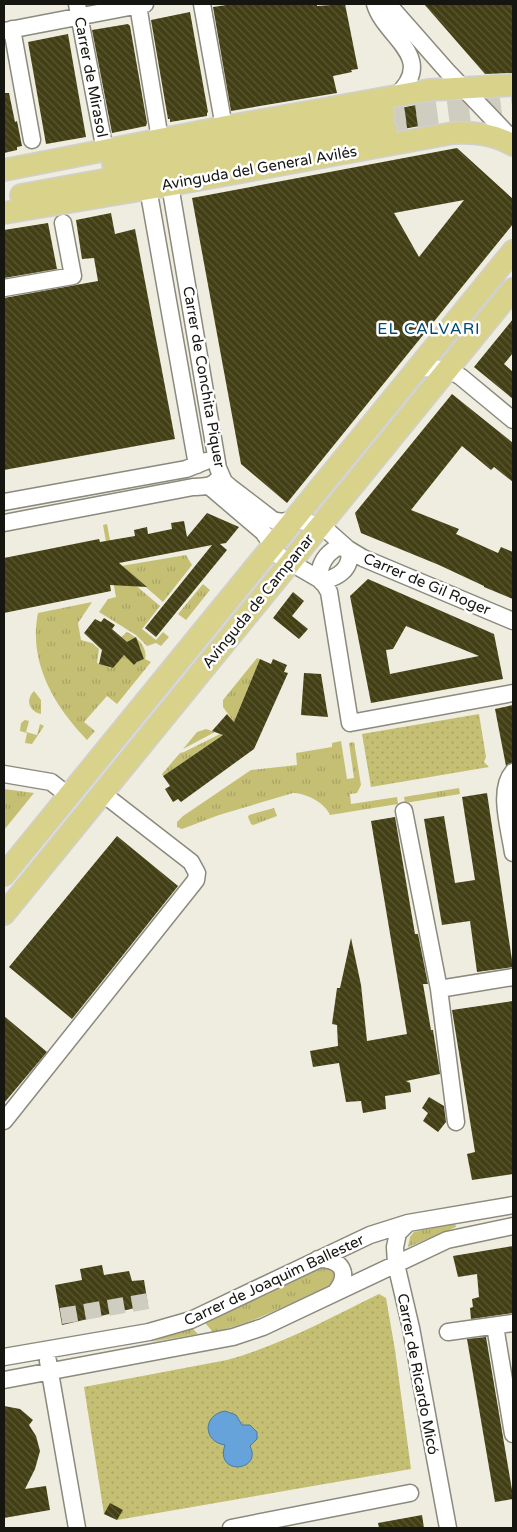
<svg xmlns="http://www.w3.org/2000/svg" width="517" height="1532" font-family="'Varela Round',sans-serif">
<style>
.grass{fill:url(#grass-tufts)}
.park{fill:url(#park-dots)}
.water{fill:#65a3da;stroke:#4d799e}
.building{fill:url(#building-back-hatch);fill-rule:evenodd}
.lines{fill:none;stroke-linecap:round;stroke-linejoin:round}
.minor-tunnel{stroke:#cecdc0;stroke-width:16;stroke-dasharray:16 8;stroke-linecap:butt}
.major-tunnel{stroke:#cecdc0;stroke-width:21;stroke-dasharray:21 11;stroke-linecap:butt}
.minor-casing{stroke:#8b8a7d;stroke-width:19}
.major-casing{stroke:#d0d0cf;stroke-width:24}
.minor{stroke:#fff;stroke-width:16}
.major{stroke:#d9d28b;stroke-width:21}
.labels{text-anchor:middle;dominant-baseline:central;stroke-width:5;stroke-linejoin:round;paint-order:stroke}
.street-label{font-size:15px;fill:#161611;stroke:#fff}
.neighbourhood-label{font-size:16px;letter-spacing:1px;fill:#024876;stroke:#fff}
</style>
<defs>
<pattern id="grass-tufts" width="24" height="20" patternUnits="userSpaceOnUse" patternTransform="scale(1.25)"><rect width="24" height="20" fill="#c5bf74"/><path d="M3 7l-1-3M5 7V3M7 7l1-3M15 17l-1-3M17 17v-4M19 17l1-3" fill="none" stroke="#a8a363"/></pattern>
<pattern id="park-dots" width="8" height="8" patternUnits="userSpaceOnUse" patternTransform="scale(1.25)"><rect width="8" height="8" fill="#c5bf74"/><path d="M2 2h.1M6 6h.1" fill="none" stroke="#a8a363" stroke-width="1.8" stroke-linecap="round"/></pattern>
<pattern id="building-back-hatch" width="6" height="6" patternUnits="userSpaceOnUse" patternTransform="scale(1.25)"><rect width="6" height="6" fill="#433f14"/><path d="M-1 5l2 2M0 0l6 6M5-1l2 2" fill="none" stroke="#5b5735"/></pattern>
</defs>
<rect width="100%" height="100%" fill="#eeeddf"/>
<path class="grass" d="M107,524l8,43 71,-12 6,10 -29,37 -38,-33 -3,14c4,3 7,4 12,1l26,22 -18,23 14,11 7,-8 6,5 -8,9 -5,-3 -9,3 -11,-11 -37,-23 9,-13 8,-2 -13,-72z
M203,584l7,6 -24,30 -8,-6z
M92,602l-14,21 3,17 11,3 7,6 -2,14 14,5 13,-13 10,10 3,-3 7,-3 -4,-10 -6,2 -15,-12 8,-7c10,5 21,15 18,27l6,3 -34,42 -10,-8 -23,26 11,9 -8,9c-33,-34 -59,-78 -49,-127z
M257,658l3,1 -26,63 -11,-15v-7z
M34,691l7,9v14c-12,-3 -16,-14 -7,-23z
M25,720l4,1 -3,11 11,3 3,-11 4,2 -12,18 -7,-1 2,-10 -7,-2 1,-8z
M206,729l9,3 -32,17 14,-17z
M220,734l3,1 -60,41 -1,-2 18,-21 4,-1z
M341,741l6,38 7,-1 -5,-35 5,-1 7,43 -4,8 -7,1 1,10 46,-7 1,7 -68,11c-5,-12 -24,-22 -37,-22l-74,22 -37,14 -5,-2v-5l6,-6 68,-46 46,-5 -1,-12 36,-6v-4z
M459,788l1,6 -55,9 -1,-6z
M4,789l30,4 -30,37z
M274,808l3,8 -24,9 -2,-1 -3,-7 1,-2z
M455,1223l1,4 -48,20 2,-10 4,-5z
M322,1267l13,2v12l-6,5c-38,17 -75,37 -116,46l-8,-9z
M192,1328l6,6 -47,8z"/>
<path class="park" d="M479,714l7,43 -2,5 5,5 -118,20 -9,-53z
M379,1294l7,4 9,52 16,119 -294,51 -13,-6 -20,-127 143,-27c54,-15 103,-42 152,-66z"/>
<path class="water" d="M225,1411l11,4 6,10h8l7,7v7l-7,7c13,26 -36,30 -25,-1 -22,-3 -23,-30 0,-34z"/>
<path class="building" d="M233,4h84v2l28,-2 13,65 -7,1 1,2 -19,4 4,17 -106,18 -18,-104z
M424,4h89v69l-28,1z
M190,12l18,100 -1,1v3l-37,6v-3h-2l-17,-99z
M128,24l2,2 17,97 -1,3 -34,7 -20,-103z
M68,34l18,103 -40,7 -18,-102z
M4,93h5l6,29 2,-1 5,25 -5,1v3l-13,3z
M426,103l4,21 -32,6v-4l-3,-6 1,-8 -1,-3z
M457,148l56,51v25l-226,279 -46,-39 -49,-266zM464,200l-19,24 -26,33 -25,-44z
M111,213l4,21 20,-5 40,210 -171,31v-172l94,-17 -4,-23 -12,1 -6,-39z
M48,223l9,46 -53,9v-48z
M513,319v34l-9,11 9,8v27l-39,-32z
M452,394l61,49v39l-19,-15 -3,3 -29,-24 -51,64 48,19 -3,5 42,19 3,-6 12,5v47l-29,-12v-1l-45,-21 -78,-32 -6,-20z
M207,513l32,14 -13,16 -6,1 7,6 -71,87 -11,-9 67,-83 -93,18 28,24 -37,-2 1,6 -107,22v-55l95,-19 1,3 35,-6 -1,-6 13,-3 1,7 24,-5 -1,-6 13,-2 3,16z
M368,579l126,55 9,45 -132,24 -21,-107zM406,626l73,30 -89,18 -4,-24 7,-1z
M293,592l11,9 -12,15 16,13 -9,10 -26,-21z
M104,618l11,7 -3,4 15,13 9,-5 8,22 -7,3 -3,3 -10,-10 -11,13 -14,-4 3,-14 -18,-17 11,-14 6,3z
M260,659l11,5 2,-5 14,6 -3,7 4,1 -34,76 -73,53 -3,-3 -5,3 -8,-13 5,-3 -7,-10 60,-41 -11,-4 15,-17 7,8z
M304,673l17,1 7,43 -27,-2z
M513,705v57l-7,4 -11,-57z
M487,793l26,174 -36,5 -7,-51 -28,4 -18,-106 20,-3 11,67 20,-3 -13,-83z
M395,817l20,117h3l10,50h-5l8,46h2l7,44 -34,7 4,2 1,9 -26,4 1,13 -23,4 -2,-12 -15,1 -7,-39 -26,4 -3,-16 28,-5 -1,-21 -5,-1 5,-36h3l11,-50 10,47 6,56 40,-7 -36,-213z
M117,836l61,50 -106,133 -63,-52z
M513,1001v173l-41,6 -5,-26 8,-2 -23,-142z
M4,1016l43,36 -43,51z
M429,1097l15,9 2,16 -8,10 -15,-11 5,-8 -6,-5z
M513,1246v67l-42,6 -1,-11 3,-1 -1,-8 7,-2 -2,-23 -19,3 -5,-21z
M102,1265l2,10 25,-4 3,10 12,-1 4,25 -86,20 -7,-40 27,-5 -2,-11z
M486,1337l27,159v3l-18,3 -28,-163z
M4,1406l16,3 13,11 -4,5 7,11 4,15 -5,18 -10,20 21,-3 4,24 -46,8z
M110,1503l13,7 -6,10 -13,-6z
M422,1515l2,13h-45l-1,-5z"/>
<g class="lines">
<path class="minor-tunnel" d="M61,1316l87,-15"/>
<path class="major-tunnel" d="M384,114l129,-19
M386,129l127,-19"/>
<g class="minor-casing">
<path id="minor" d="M77,4l28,147
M202,4l22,123
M375,4c10,34 63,53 21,92
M388,4l59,67 66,69
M138,5l22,134
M12,29l20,111
M4,31l141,-27
M170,185l48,283 6,14 6,5 43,33 7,2 14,-2 27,5 27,24 15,9 150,63
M148,188l49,277
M4,288l69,-12 -10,-53
M418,368l30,1 13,8 52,43
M209,486l54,46 10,14 3,8 43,25 6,6 4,7 21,131 163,-30
M4,502l182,-33 20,-8
M4,523l189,-36c9,-1 19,1 25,-8
M338,547l10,2c7,18 -13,33 -29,30 0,-14 6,-25 19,-32z
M513,772c-16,18 -3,59 0,81
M4,774l47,8 18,14
M404,811l35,178 74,-12
M439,989l17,133
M4,1121l192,-241 1,-7 -6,-11 -89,-69
M408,1223l-10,10 -3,14 1,17 15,64 37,200
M318,1259c24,0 33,14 17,34
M495,1326l18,108
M448,1332l65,-9
M4,1357l145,-25 42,-12 179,-85 38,-12 105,-18
M48,1361l29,167
M4,1380l229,-43 30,-10 184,-87 66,-14
M231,1528l179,-35"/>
</g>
<g class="major-casing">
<path id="major" d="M113,164l271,-50
M4,170l220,-43 205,-37 84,-5
M21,195l365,-66
M4,213l166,-28 283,-52c22,-1 40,1 60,12
M4,875l509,-624
M4,914l509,-625"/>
</g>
<use href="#minor" class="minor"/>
<use href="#major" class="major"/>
</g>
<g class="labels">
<g class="street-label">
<text transform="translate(91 77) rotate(79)">Carrer de Mirasol</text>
<text transform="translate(259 168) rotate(-10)">Avinguda del General Avilés</text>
<text transform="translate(204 377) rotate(80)">Carrer de Conchita Piquer</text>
<text transform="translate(427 584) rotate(23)">Carrer de Gil Roger</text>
<text transform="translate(258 601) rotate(-51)">Avinguda de Campanar</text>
<text transform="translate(274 1280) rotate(-25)">Carrer de Joaquim Ballester</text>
<text transform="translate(418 1374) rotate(79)">Carrer de Ricardo Micó</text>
</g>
<g class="neighbourhood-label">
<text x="429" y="329">EL CALVARI</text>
</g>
</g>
<rect width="517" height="1532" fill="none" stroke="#161611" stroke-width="10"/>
</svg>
